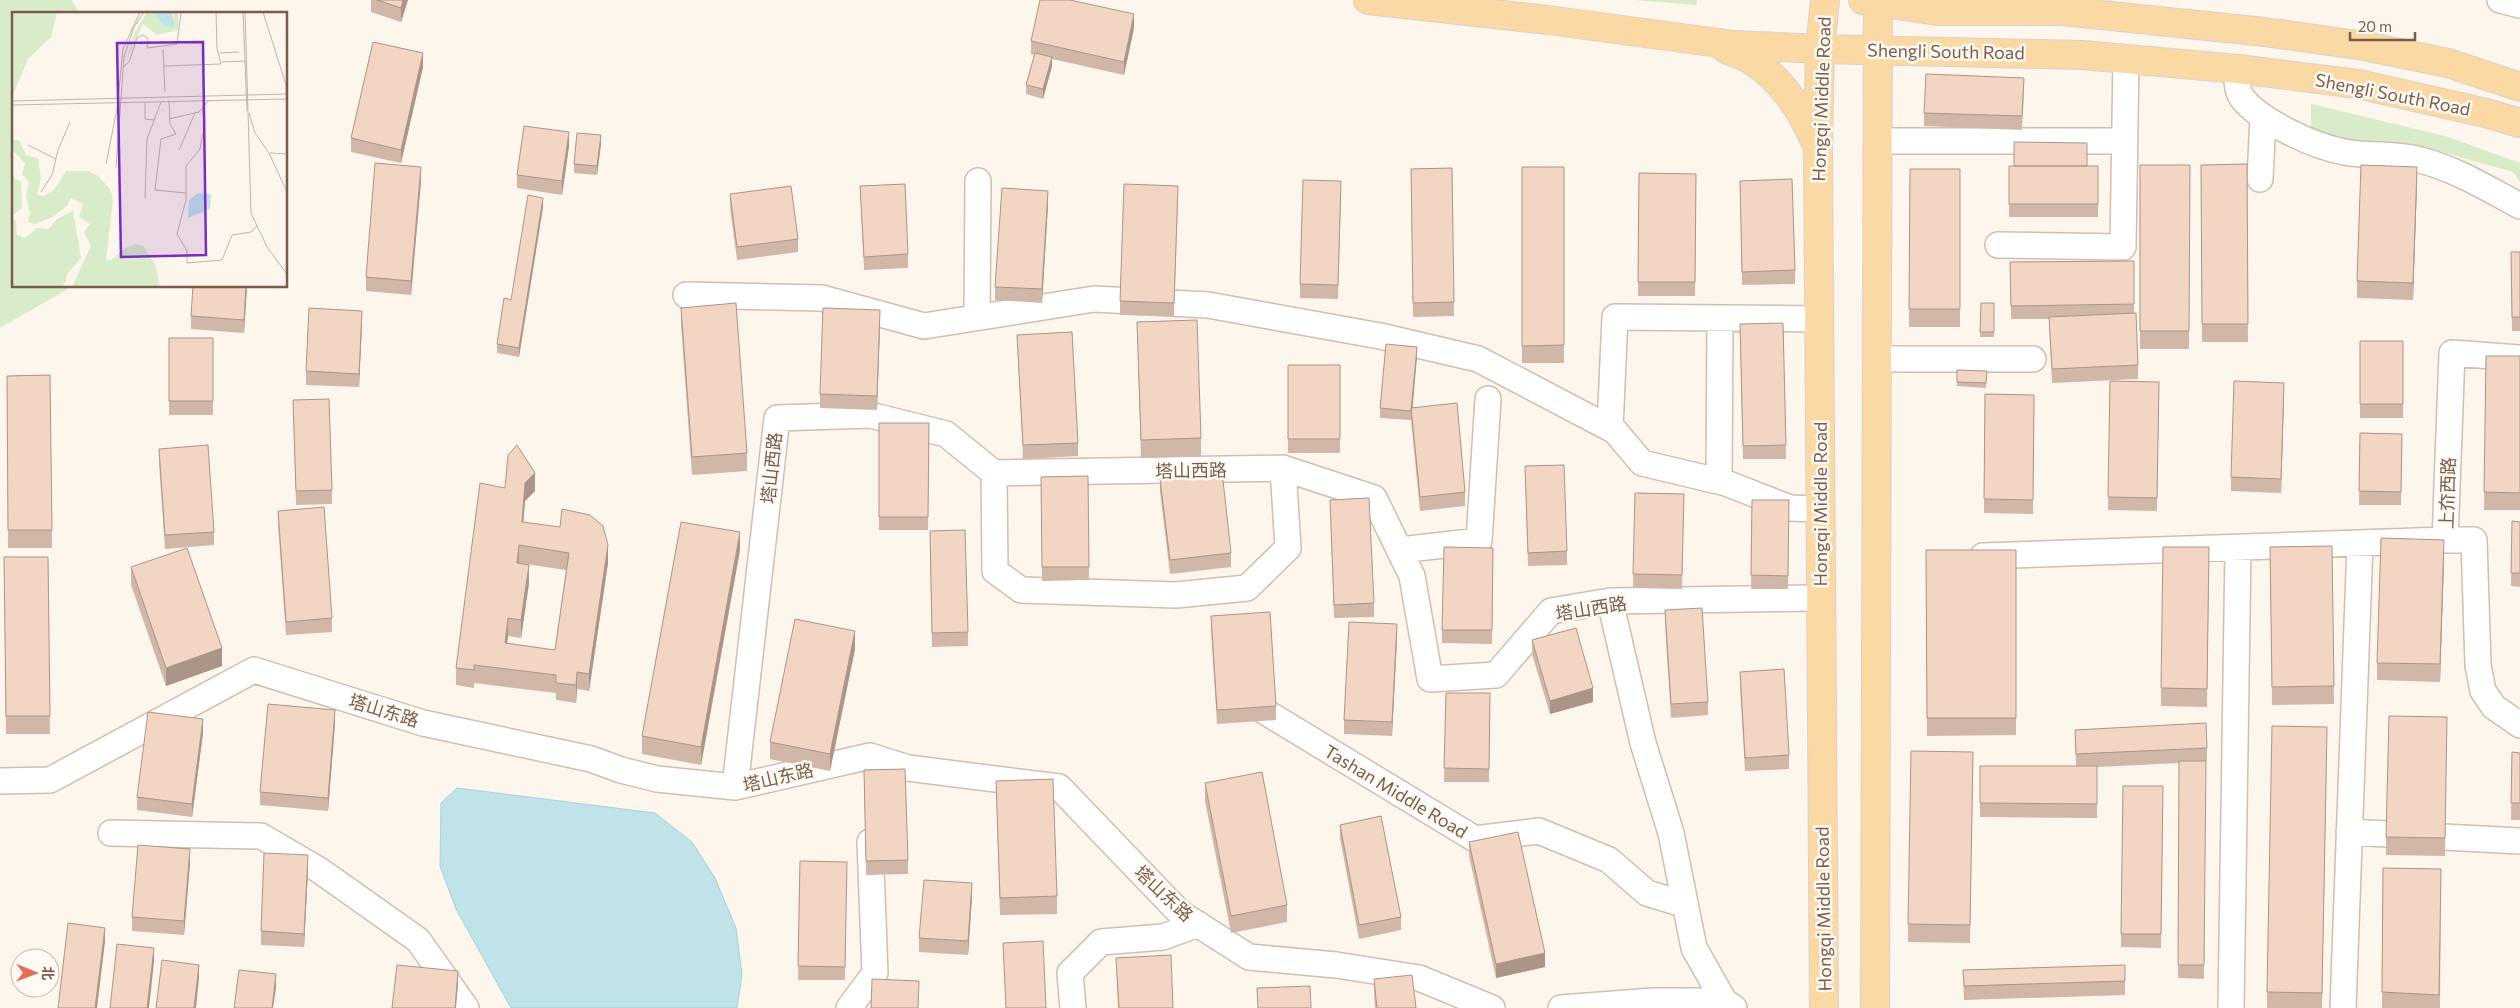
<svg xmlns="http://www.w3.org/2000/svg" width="2520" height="1008" font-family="Commissioner,'Noto Sans SC',sans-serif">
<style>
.green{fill:#d8ecc9}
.water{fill:#bfe3e8;stroke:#a5d3da}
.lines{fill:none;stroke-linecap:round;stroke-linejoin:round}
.minor-casing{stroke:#d1beb0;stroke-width:28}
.major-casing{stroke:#dad1cd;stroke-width:30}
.minor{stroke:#fff;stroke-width:25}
.major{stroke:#fbd9a5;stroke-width:28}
.wall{fill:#d1b7a8;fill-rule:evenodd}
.shaded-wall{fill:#aa9588}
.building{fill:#f3d5c3;stroke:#aa9588;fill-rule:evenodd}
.labels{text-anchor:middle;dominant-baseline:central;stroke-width:5;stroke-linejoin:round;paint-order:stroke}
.street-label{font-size:18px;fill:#7a5c4d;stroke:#fffaf3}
.inset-road{fill:none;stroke:#c5b3a7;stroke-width:1}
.view{fill:#7b2cbf;fill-opacity:0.15;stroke:#7b2cbf;stroke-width:2.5}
.inset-edge{fill:none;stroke:#7a5c4d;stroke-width:2.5}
</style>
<rect width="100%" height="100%" fill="#fdf6ec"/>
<path class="green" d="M0,0h71l9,14h-66v272h59l-73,42z
M1633,0h64l-1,5z
M2311,104l134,32 75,27v19l-7,-10 -75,-21 -44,-7 -43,-3 -40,-8z"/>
<path class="water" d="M457,788l198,25 37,29 23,36 21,50 6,47 -5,33h-226l-55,-99 -16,-43 1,-63z"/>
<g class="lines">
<g class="minor-casing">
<path id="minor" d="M2500,0l20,5
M2238,69c-1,10 -2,20 4,29 19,24 73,49 103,54 24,5 51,1 75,8 36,9 68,29 100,46
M1877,141h248
M2260,179l3,-62
M1998,245l125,2 3,-188
M686,295l136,3 102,28 170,-27 114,6 172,31 98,23 137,72 27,32 84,20 64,25 30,1
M977,317l1,-136
M2520,358l-68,-5 -7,187h29l4,125 5,26 11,16 26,18
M1877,359h156
M1610,428l5,-111 204,2
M994,473l1,98 26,19 155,5 71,-7 41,-40 -5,-80
M1719,481l1,-163
M1400,550l79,-9 9,-142
M1983,556l462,-16
M1610,601l33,142 28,90 23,115 30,53 10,7
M1249,702l226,137 64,-8 70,29 38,33 36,11
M0,781l50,-1 204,-110 169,53 168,36 30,11 36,9 78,8 135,-31 38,12 151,19 121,126 69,44 87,8 83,13 73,30
M735,787l42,-369 93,-3 76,19 48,39 289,-5 91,30 38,78 18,103 66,-4 55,-64 59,-10 210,-3
M2349,832l171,9
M111,833l150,3 58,34 99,70 48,68
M849,1008l26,-35 -5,-131
M1073,1008l-3,-35 31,-31 62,-5 35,-13
M1561,1008l92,-7h71
M2231,1008l7,-460
M2343,1008l17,-465"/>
</g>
<g class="major-casing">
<path id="major" d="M1368,0l180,20 186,25 86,4 262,6 156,14 120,15 128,29 34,10
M1863,0l75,11h125l202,21 99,14 84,17 72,24
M1726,49c8,4 18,6 25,11 29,17 51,51 64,81
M1824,1008l-6,-861 2,-98 5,-49
M1875,1008l3,-1008"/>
</g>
<use href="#minor" class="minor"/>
<use href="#major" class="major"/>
</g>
<path class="wall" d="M371,0h37l-7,22 -30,-10z
M1134,28l-10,47 -72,-16v7l-9,33 -17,-5v-9l8,-30 -3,-1v-13z
M423,67l-22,96 -50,-11v-14z
M2024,91l-2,39 -98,-4v-13z
M601,144l-4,31 -23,-2v-9z
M569,146l-7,49 -45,-7v-13z
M2247,164l1,178h-46l-1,-177z
M2140,165h50l-1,184h-49z
M2009,166h89v51h-89z
M1522,167h42v196h-42z
M1452,168l2,148 -41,1 -2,-148z
M1910,169h50v158h-51z
M1639,173l57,1 -1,122h-57z
M421,181l-10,114 -45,-4v-14z
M1740,181l55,89v14l-53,1z
M2417,184l-4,116 -56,-2v-17z
M860,186l48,68v14l-44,2z
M730,194l68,45v13l-61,8 -7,-52z
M1341,194l-3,105 -38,-1v-14z
M1178,199l-4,117 -54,-1v-14z
M1048,205l-6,98 -47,-3v-13z
M543,207l-24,150 -22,-4v-9l14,-44z
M2511,252h9v79h-8z
M2134,261v52l4,52v14l-86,4 -3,-64h-38l-1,-57z
M247,286l-3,47 -53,-4v-13z
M1981,303h13v34h-14z
M681,308l66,145v18l-55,4 -11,-150z
M1137,322l64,116v18l-60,2z
M1783,323l3,136h-43l-3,-121z
M362,324l-3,63 -53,-2v-14z
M880,324l-3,86 -57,-2v-14z
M1017,335l61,108v13l-55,3z
M169,338h44v77h-44z
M2360,341h43v77h-43z
M1417,356l-5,52 53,84v14l-45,5 -9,-91 -31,-2v-10z
M2486,356h34v154h-36z
M1288,365h52v88h-52z
M1957,370l30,1 -1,17 -29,-2z
M50,375l2,173h-44l-1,-172z
M2110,381l49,1 -2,129 -49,-1z
M1985,394l49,1 -1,119 -49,-1z
M2284,396l-3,97 -50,-2v-14z
M293,400l39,90v14l-36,1z
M879,423h50l-1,107h-49z
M2360,433l42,1 -1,71h-42z
M159,449l55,83v13l-49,4 -6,-86z
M1525,466l42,85v14l-39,1z
M1088,476l1,104 -47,1 -1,-104z
M1160,479l71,74v14l-61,7 -10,-82z
M505,488l30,3 -10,10 -2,22 85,40 -19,128 -12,-2 -1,14 -20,-3v-7l-82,-10v5l-18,-3v-17zM519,563l47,7 -11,80 -48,-7 1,-7 13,2 8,-55z
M1635,493l49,1 -2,95 -49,-1z
M1330,500l44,103v14l-40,1z
M1752,500h37l-1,89h-37z
M278,511l54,107v14l-46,3 -8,-111z
M2512,521l8,1v65l-9,-1z
M930,545l38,87v14l-36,1z
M2332,546l2,158 -62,1 -2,-158z
M1493,548l-1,96 -50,-1v-13z
M740,550l-39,215 -59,-11v-18z
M1926,550h90v185l-89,1z
M4,557h44l2,177h-44z
M2444,558l-4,124 -63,-2v-17z
M2209,565l-2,142 -46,-1v-18z
M131,567l91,99 -56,20 -35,-101z
M1665,610l43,92v13l-37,3 -6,-94z
M1211,616l65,90v14l-59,4 -6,-94z
M1397,638l-5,98 -48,-2v-14z
M1532,640l61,62 -43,12 -18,-60z
M855,649l-25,122 -60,-12v-17z
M1740,672l49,83v14l-44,2 -5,-86z
M1446,693h44l-1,89h-45z
M2447,717l-2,139 -59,-1v-18z
M335,724l-7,87 -68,-6v-13z
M2075,730l132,18v13h-2l-1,218 -26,-1 1,-215 -82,4v51l-117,-1v-51h96z
M203,733l-11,84 -55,-7v-13z
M2327,745l-5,263h-55v-16z
M1973,752l-3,191 -62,-1v-18z
M2512,752l8,1v67h-9z
M864,770l44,90v14l-42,1z
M996,781l61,115v18l-57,1z
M1205,783l82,122v17l-56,11 -26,-132z
M2123,786h40l-2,162 -40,-1z
M1340,825l61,92v13l-42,9 -19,-101z
M1469,842l76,125 -49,11 -27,-122z
M800,861l47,1 -2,118h-47z
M190,863l-6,72 -52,-4v-14z
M2383,868l58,1 -1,139h-58z
M308,869l-4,78 -43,-2v-14z
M972,897l-4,58 -49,-3v-14z
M1003,943l43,65h-40z
M1116,958l57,50h-55z
M2125,965v30l-161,5 -1,-30z
M1374,979l42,29h-41l-1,-15z"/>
<path class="shaded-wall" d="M403,0h5l-7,22v-14z
M1134,14v14l-10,47v-13z
M423,53v14l-22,96v-13z
M1052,57v9l-9,33v-10z
M569,132v14l-7,49v-14z
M601,135v9l-4,31v-9z
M421,167v14l-10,114v-14z
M2417,167v17l-4,116v-17z
M1048,191v14l-6,98v-14z
M543,198v9l-24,150v-9z
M246,286h1l-3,47v-13z
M880,310v14l-3,86v-14z
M362,311v13l-3,63v-13z
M1417,347v9l-5,59 -1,-4z
M2284,383v13l-3,97v-14z
M535,473v18l-10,10 -3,39v-18l3,-39z
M740,532v18l-39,215v-18z
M2444,540v18l-4,124v-18z
M519,545v18l-2,18v-18z
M608,545v18l-19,128v-17z
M529,565v18l-8,55v-18z
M508,618v18l-3,25v-18z
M1397,624v14l-5,98v-14z
M855,631v18l-25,122v-17z
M222,648v18l-56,20v-18z
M577,672v17l-1,14v-18z
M1593,688v14l-43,12v-13z
M335,710v14l-7,87v-13z
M203,719v14l-11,84v-13z
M190,849v14l-6,72v-14z
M308,855v14l-4,78v-13z
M972,883v14l-4,58v-14z
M105,928v14l-8,66h-2z
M154,948v14l-5,46h-2z
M1545,953v14l-49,11v-14z
M199,965v13l-3,30h-2z
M458,971v14l-2,23h-1z
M276,974v14l-3,20h-1z"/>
<path class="building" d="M377,0h26l-2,8z
M1040,0h30l64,14 -10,48 -93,-21z
M373,42l50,11 -22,97 -50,-12z
M1035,53l17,4 -9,32 -17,-4z
M1926,74l98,4 -2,38 -98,-3z
M524,126l45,6 -7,49 -45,-6z
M577,133l24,2 -4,31 -23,-2z
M2014,142l73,1v23h-73z
M375,163l46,4 -10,114 -45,-4z
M2247,164l1,160h-46l-1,-159z
M2140,165h50l-1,166h-49z
M2361,165l56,2 -4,116 -56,-2z
M2009,166h89v38h-89z
M1522,167h42v178l-42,1z
M1452,168l2,134 -41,1 -2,-134z
M1910,169h50v140h-51z
M1639,173l57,1 -1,108h-57z
M1792,179l3,91 -53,2 -2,-91z
M1303,180l38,1 -3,104 -38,-1z
M905,184l3,70 -44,3 -4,-71z
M1124,184l54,2 -4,117 -54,-2z
M791,186l7,53 -61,8 -7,-53z
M1002,188l46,3 -6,98 -47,-2z
M528,195l15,3 -24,150 -22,-4 7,-46 7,2z
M2511,252h9v65h-8z
M2134,261v43l-123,2 -1,-44z
M193,286h53l-2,34 -53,-4z
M736,303l11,150 -55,4 -11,-149z
M1981,303h13v29h-14z
M309,308l53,3 -3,63 -53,-3z
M823,308l57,2 -3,86 -57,-2z
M2136,313l2,52 -86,4 -3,-52z
M1197,320l4,118 -60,2 -4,-118z
M1783,323l3,122 -43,1 -3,-122z
M1072,332l6,111 -55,2 -6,-110z
M169,338h44v63h-44z
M2360,341h43v63h-43z
M1386,344l31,3 -6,64 -31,-3z
M2486,356h34v137l-36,-1z
M1288,365h52v74h-52z
M1957,370l30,1 -1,12 -29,-1z
M50,375l2,155h-44l-1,-154z
M2110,381l49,1 -2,116 -49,-1z
M2234,381l50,2 -3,96 -50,-2z
M1985,394l49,1 -1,105 -49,-1z
M329,399l3,91 -36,1 -3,-91z
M1457,403l8,89 -45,5 -9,-89z
M879,423h50l-1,94h-49z
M2360,433l42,1 -1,58 -42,-1z
M208,445l6,87 -49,3 -6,-86z
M517,445l18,28 -10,10 -3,39 38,5 2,-18 28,6 13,11 5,19 -19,129 -12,-2 -1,13 -20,-2v-8l-82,-10v5l-18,-2 24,-185 25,5 3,-33zM519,545l50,8 -14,97 -50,-7 3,-25 13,2 8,-55 -12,-2z
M1564,465l3,86 -39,2 -3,-87z
M1222,471l9,82 -61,7 -10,-81z
M1088,476l1,91h-47l-1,-90z
M1635,493l49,1 -2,81 -49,-1z
M1369,498l5,105 -40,2 -4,-105z
M1752,500h37l-1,76 -37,-1z
M324,507l8,111 -46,4 -8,-111z
M2512,521l8,1v51h-9z
M681,522l59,10 -39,215 -59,-11z
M965,530l3,102 -36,1 -2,-102z
M2381,538l63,2 -4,124 -63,-1z
M2332,546l2,140 -62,1 -2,-140z
M1444,547l49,1 -1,82h-50z
M2163,547h46l-2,142 -46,-1z
M187,548l35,100 -56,20 -35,-101z
M1926,550h90v168h-89z
M4,557h44l2,159h-44z
M1702,608l6,94 -37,2 -6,-94z
M1270,612l6,94 -59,4 -6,-94z
M795,619l60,12 -25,123 -60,-12z
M1349,622l48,2 -5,98 -48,-2z
M1576,628l17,60 -43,13 -18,-61z
M1784,669l5,86 -44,3 -5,-86z
M1446,693h44l-1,76 -45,-1z
M268,704l67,6 -7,88 -68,-6z
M148,712l55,7 -11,85 -55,-7z
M2389,716l58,1 -2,121 -59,-1z
M2206,723l1,25 -131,6 -1,-24z
M2272,726l55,1 -5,266 -55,-1z
M1911,751l62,1 -3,173 -62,-1z
M2512,752l8,1v50h-9z
M2179,761h27l-2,204h-26z
M1980,766h117v38l-117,-1z
M905,769l3,91 -42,1 -2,-91z
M1262,772l25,133 -56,11 -26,-133z
M1053,779l4,117 -57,2 -4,-117z
M2123,786h40l-2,148h-40z
M1381,816l20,101 -42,8 -19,-100z
M1518,832l27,121 -49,11 -27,-122z
M138,845l52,4 -6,72 -52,-4z
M264,853l44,2 -4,79 -43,-3z
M800,861l47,1 -2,105 -47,-1z
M2383,868l58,1 -2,126 -57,-3z
M924,880l48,3 -4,58 -49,-3z
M68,923l37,5 -10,80h-37z
M1043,941l3,67h-40l-3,-65z
M117,944l37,4 -7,60h-37z
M1171,955l2,53h-54l-3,-50z
M162,960l37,5 -5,43h-38z
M397,965l61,6 -3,37h-63z
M2125,965v16l-161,5 -1,-16z
M239,970l37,4 -4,34h-38z
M1412,975l4,33h-39l-3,-29z
M872,979l47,2 -1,27h-47z
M1310,986l1,22h-53l-1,-20z"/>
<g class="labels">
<g class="street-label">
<text transform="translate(1946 51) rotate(1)">Shengli South Road</text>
<text transform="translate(2393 94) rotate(11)">Shengli South Road</text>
<text transform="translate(1821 99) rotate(-88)">Hongqi Middle Road</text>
<text transform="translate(771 468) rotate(-84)">塔山西路</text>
<text transform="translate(1191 470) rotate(-1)">塔山西路</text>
<text transform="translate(2447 493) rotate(-88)">上夼西路</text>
<text transform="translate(1820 504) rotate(-90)">Hongqi Middle Road</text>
<text transform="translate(1591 608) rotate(-9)">塔山西路</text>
<text transform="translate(384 710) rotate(17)">塔山东路</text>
<text transform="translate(778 777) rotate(-13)">塔山东路</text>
<text transform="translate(1396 791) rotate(31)">Tashan Middle Road</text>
<text transform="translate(1164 893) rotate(43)">塔山东路</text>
<text transform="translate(1823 909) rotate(-91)">Hongqi Middle Road</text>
</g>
</g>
<g transform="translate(12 12)">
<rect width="275" height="275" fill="#fdf6ec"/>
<path d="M0,0h45l-6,25 -23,22 -16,38zM135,0l10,4 8,10 9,-10 -2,-4h6v18l-21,5 -14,-11 -17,37 8,-27zM0,128h7l7,15 12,3 3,20 -4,17 7,1 10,-6 12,-19h22l10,5 12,13 3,11 -7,60h5l14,-12 11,-4 7,2 13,20 4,21h-88l19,-41 -7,-14 6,-8 -11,-7 4,-13 -12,-6 -4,8 -16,12 -16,6 -7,-2 2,-9 -4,-16 3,-15 -7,-8 3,-11 -13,-13zM0,161l2,5 7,4 1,26 -10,8zM61,199l8,47 -14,16 -1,7 -4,6h-50v-69l4,3 1,14 8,3 12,-10 12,1 8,-10z" fill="#d8ecc9"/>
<path d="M140,0h20l2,15 -9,-1zM186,181l13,1 -1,15 -22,9 1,-18z" fill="#bfe3e8"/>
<path class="inset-road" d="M231,0l4,99M233,0l6,201 16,34 20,27M251,0l23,73 1,46M151,37l2,43M208,41l19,-1M210,50l24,-1M152,54l57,-2 -4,-16 -1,-36M111,55l6,-5 8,-24 5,-3 6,3 -1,10 30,-4 4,-32M0,89l275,-7M157,89l1,23 6,10 -15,5 -6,51 31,3M133,90v17l9,1M0,93l275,-6M191,97l1,19 -4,21 -14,17v34l-9,34 10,17v12l35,-3 10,-25 19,-3 6,-6M237,101l6,20 14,20 18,39M157,107l30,-7 10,-12M16,133l28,14M167,138l16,-37M258,141l17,1M94,152l11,-55 6,-60 17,-37M104,155l8,-110 10,-30 10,-15M29,180l11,-17 6,-25 12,-28M133,186l2,-59 14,-37"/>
<path class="view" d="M191,30l3,213 -85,2 -4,-214z"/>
<rect width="275" height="275" class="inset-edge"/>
</g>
<g transform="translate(35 973) rotate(91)"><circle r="24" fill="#fffaf3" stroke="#cabbb1"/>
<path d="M0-4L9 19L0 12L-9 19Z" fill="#e76f51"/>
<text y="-8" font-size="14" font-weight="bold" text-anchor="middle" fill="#7a5c4d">北</text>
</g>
<path d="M2350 32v8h65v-8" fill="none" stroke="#7a5c4d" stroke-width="2.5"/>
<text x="2358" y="32" font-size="15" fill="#7a5c4d" stroke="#fffaf3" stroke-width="4" paint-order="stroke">20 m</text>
</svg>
